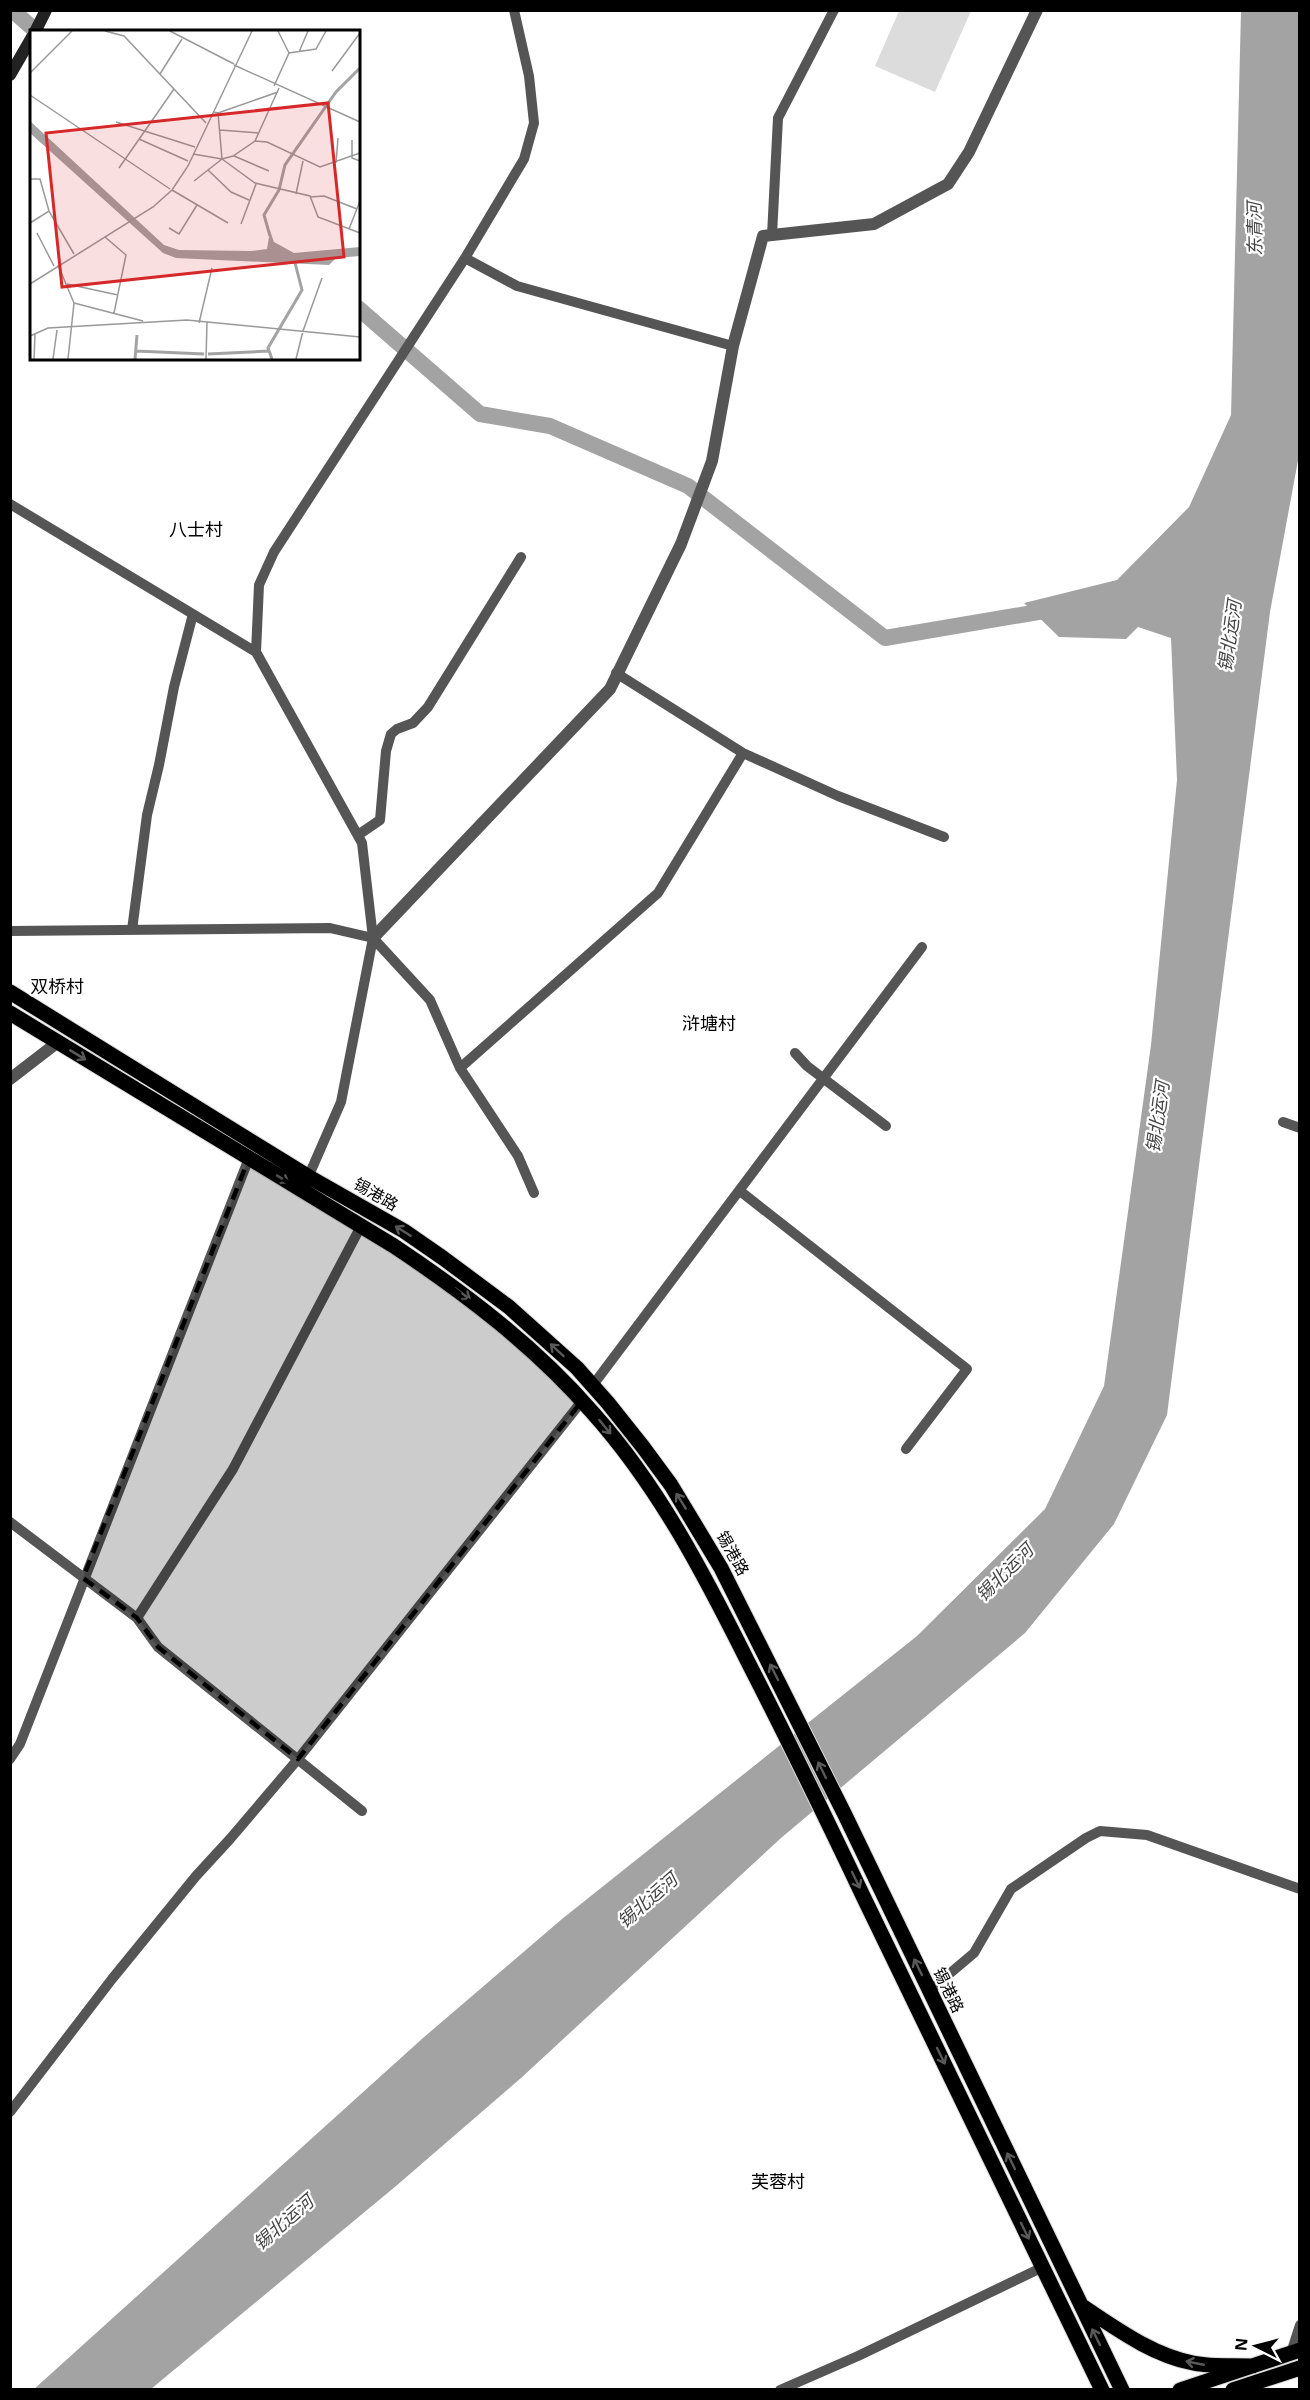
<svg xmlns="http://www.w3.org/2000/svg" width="1310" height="2400" font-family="'Noto Sans','Noto Sans SC',sans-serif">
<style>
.green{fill:#dcdcdc}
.water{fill:#a3a3a3}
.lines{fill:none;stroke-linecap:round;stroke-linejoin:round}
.river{stroke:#a3a3a3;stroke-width:16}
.primary-casing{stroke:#dbdbdb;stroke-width:17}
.minor{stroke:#555;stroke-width:10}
.tertiary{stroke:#555;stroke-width:12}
.secondary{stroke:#222;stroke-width:12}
.primary{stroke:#000;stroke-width:15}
.oneway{stroke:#595959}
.marked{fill:#000;fill-opacity:0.2;stroke:#000;stroke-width:4.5;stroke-dasharray:12 8;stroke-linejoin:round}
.labels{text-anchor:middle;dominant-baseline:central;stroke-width:4.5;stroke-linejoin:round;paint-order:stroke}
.street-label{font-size:16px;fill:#000;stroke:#fff}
.water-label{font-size:18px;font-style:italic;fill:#444;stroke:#fff}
.neighbourhood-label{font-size:18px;fill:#000;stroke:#fff}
.inset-river{fill:none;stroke:#a3a3a3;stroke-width:3}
.inset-road{fill:none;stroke:#999;stroke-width:1.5}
.view{fill:#d62828;fill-opacity:0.15;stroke:#d62828;stroke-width:3}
.inset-edge{fill:none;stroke:#000;stroke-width:3}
</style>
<rect width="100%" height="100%" fill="#fff"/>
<path class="green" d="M899,11h72l-36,81 -60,-26z"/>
<path class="water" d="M1241,11h58v444l-29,157 -103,803 -53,109 -89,109 -244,205 -260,240 -125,108 -245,203 -118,1 390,-352 139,-119 355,-283 128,-127 59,-123 47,-341 26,-265 -6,-142 -33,-11 -12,12 -67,-2 -35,-34 93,-23 72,-73 42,-92z"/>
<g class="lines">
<path class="river" d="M12,10l25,22
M358,308l122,106 70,12 138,60 197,152 171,-29"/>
<g class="primary-casing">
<path id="primary" d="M10,992l299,185 95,54 39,27 66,49 68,61 31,35 35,44 28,38 50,83 124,247 277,575
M10,1013l384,233c72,48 142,101 199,167 66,74 111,161 155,249 40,78 78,156 115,234 80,164 159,329 239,494
M1082,2306c35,23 70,49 111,57 19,4 41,2 60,3
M1180,2390l120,-40
M1233,2390l67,-22"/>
</g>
<path class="minor" d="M772,235l6,-117 56,-108
M465,258l52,28 216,60
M10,504l246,148 106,191 11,95 -32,164 -35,80
M256,652l3,-67 15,-33 191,-294 59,-99 10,-36 -5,-47 -15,-66
M616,673l127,80 95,43 106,41
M358,835l22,-15 6,-69 5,-17 6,-5 16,-6 15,-16 93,-150
M132,930l15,-115 12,-50 15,-78 19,-73
M10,931l320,-3 43,10 57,62 30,68 58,88 16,37
M795,1053l12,13 79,60
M460,1068l198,-175 85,-140
M1283,1122l17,6
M740,1191l227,178 -61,80
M593,1385l329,-438
M10,1522l127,96 21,29 204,164
M137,1618l96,-149 128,-243
M10,1759l10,-15 229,-586
M929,1991l45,-38 37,-64 75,-51 14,-7 47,4 153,54
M10,2112l102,-133 84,-103 34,-37 68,-80 284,-358
M1291,2353l9,-28
M780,2390l78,-34 185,-89"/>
<path class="tertiary" d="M373,938l237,-249 71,-145 31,-83 21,-115 30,-110 111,-12 74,-40 21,-32 68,-142
M10,1079l48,-37"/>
<path class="secondary" d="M35,32l11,-22
M10,75l22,-38"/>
<use href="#primary" class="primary"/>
</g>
<defs><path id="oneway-shaft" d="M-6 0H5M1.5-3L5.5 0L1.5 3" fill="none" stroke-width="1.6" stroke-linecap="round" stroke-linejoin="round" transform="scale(1.5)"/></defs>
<g class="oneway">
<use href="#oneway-shaft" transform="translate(78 1055) rotate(31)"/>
<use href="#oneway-shaft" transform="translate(281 1178) rotate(31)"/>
<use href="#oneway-shaft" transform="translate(403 1231) rotate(-148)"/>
<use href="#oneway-shaft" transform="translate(463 1294) rotate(37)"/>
<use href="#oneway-shaft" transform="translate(557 1350) rotate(-137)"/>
<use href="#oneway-shaft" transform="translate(605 1427) rotate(51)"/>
<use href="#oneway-shaft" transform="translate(681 1501) rotate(-122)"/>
<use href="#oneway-shaft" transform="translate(774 1672) rotate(-117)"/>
<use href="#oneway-shaft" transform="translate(822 1770) rotate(-116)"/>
<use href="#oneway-shaft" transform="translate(856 1880) rotate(64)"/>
<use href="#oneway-shaft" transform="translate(918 1967) rotate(-116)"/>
<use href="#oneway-shaft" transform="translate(941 2056) rotate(64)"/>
<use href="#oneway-shaft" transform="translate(1011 2161) rotate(-116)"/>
<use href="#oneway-shaft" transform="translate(1025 2231) rotate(64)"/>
<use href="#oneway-shaft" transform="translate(1096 2337) rotate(-116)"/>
<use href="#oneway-shaft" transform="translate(1195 2363) rotate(-169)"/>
</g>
<path class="marked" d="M249,1158l184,115 97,76 52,52 -284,358 -140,-112 -21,-29 -54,-40z"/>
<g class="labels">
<g class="street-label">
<text transform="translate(376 1194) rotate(30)">锡港路</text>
<text transform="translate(733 1553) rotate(61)">锡港路</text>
<text transform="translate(949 1990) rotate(64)">锡港路</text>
</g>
<g class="water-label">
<text transform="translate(1254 229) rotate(-91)">东青河</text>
<text transform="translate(1229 636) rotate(-82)">锡北运河</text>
<text transform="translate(1157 1117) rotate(-82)">锡北运河</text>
<text transform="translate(1004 1572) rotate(-45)">锡北运河</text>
<text transform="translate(647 1900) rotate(-41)">锡北运河</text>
<text transform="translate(283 2222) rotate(-41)">锡北运河</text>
</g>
<g class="neighbourhood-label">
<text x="196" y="529">八士村</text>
<text x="57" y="986">双桥村</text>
<text x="709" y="1023">浒塘村</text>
<text x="778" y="2181">芙蓉村</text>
</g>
</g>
<g transform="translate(30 30)">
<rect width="330" height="330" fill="#fff"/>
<path d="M0,91l134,124 15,5 72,1 16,-2 3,-18 4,11 20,11 66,-6v9l-24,2 -7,7 -153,-7 -13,-5 -133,-120z" fill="#a3a3a3"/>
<path class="inset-river" d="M240,206l-6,-21 15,-25 6,-25 51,-73 24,-24M106,321l68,3M178,324l61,-3M105,329l2,-24M242,329l-4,-11 34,-58 -8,-31"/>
<path class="inset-road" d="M75,1l19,5 82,87M140,1l64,33M248,1l11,22M269,22l9,-21M204,35l126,57M302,41l28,-38M0,43l42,-42M130,44l22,-35M244,56l15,-33 27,-4 10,-18M0,65l140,94M188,83l60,-21M86,92l79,25M190,100l38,3M109,109l49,22M322,110v18l8,3M225,111l12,1 53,25 40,-14M163,124l29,5 11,-3 22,-15 24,-53M204,126l35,15M192,129l33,24 55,13 8,21 42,16M306,133l2,-25M89,138l55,-79M178,140l23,22 18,8M0,149h10l9,32M164,151l28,-22 -4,-46 -5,-1M142,160l56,33M266,164l7,-33M280,167l14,-1 33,13M0,193l19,-12 25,43M211,194l15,-40M139,198l10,6 18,-29M319,199l11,-28M7,203l17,33M75,207l21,18 -12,58M28,235l16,38 -6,56M0,254l123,-77 19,-17 16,-24 64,-135M37,254l51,11M44,273l69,18M169,293l13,-55M273,301l19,-53M0,306l18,-8 139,-8 173,17M4,329l1,-25M23,329l4,-29M176,329l1,-37M266,329l7,-28"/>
<path class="view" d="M298,73l16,154 -282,30 -16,-154z"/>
<rect width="330" height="330" class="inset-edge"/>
</g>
<rect width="1310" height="2400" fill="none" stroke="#000000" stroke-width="24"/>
<g transform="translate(1256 2346) rotate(276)" stroke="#ffffff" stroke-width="4.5" paint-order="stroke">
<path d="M0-4.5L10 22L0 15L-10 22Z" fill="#000000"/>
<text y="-9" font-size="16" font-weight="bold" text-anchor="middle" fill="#000000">N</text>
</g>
</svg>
